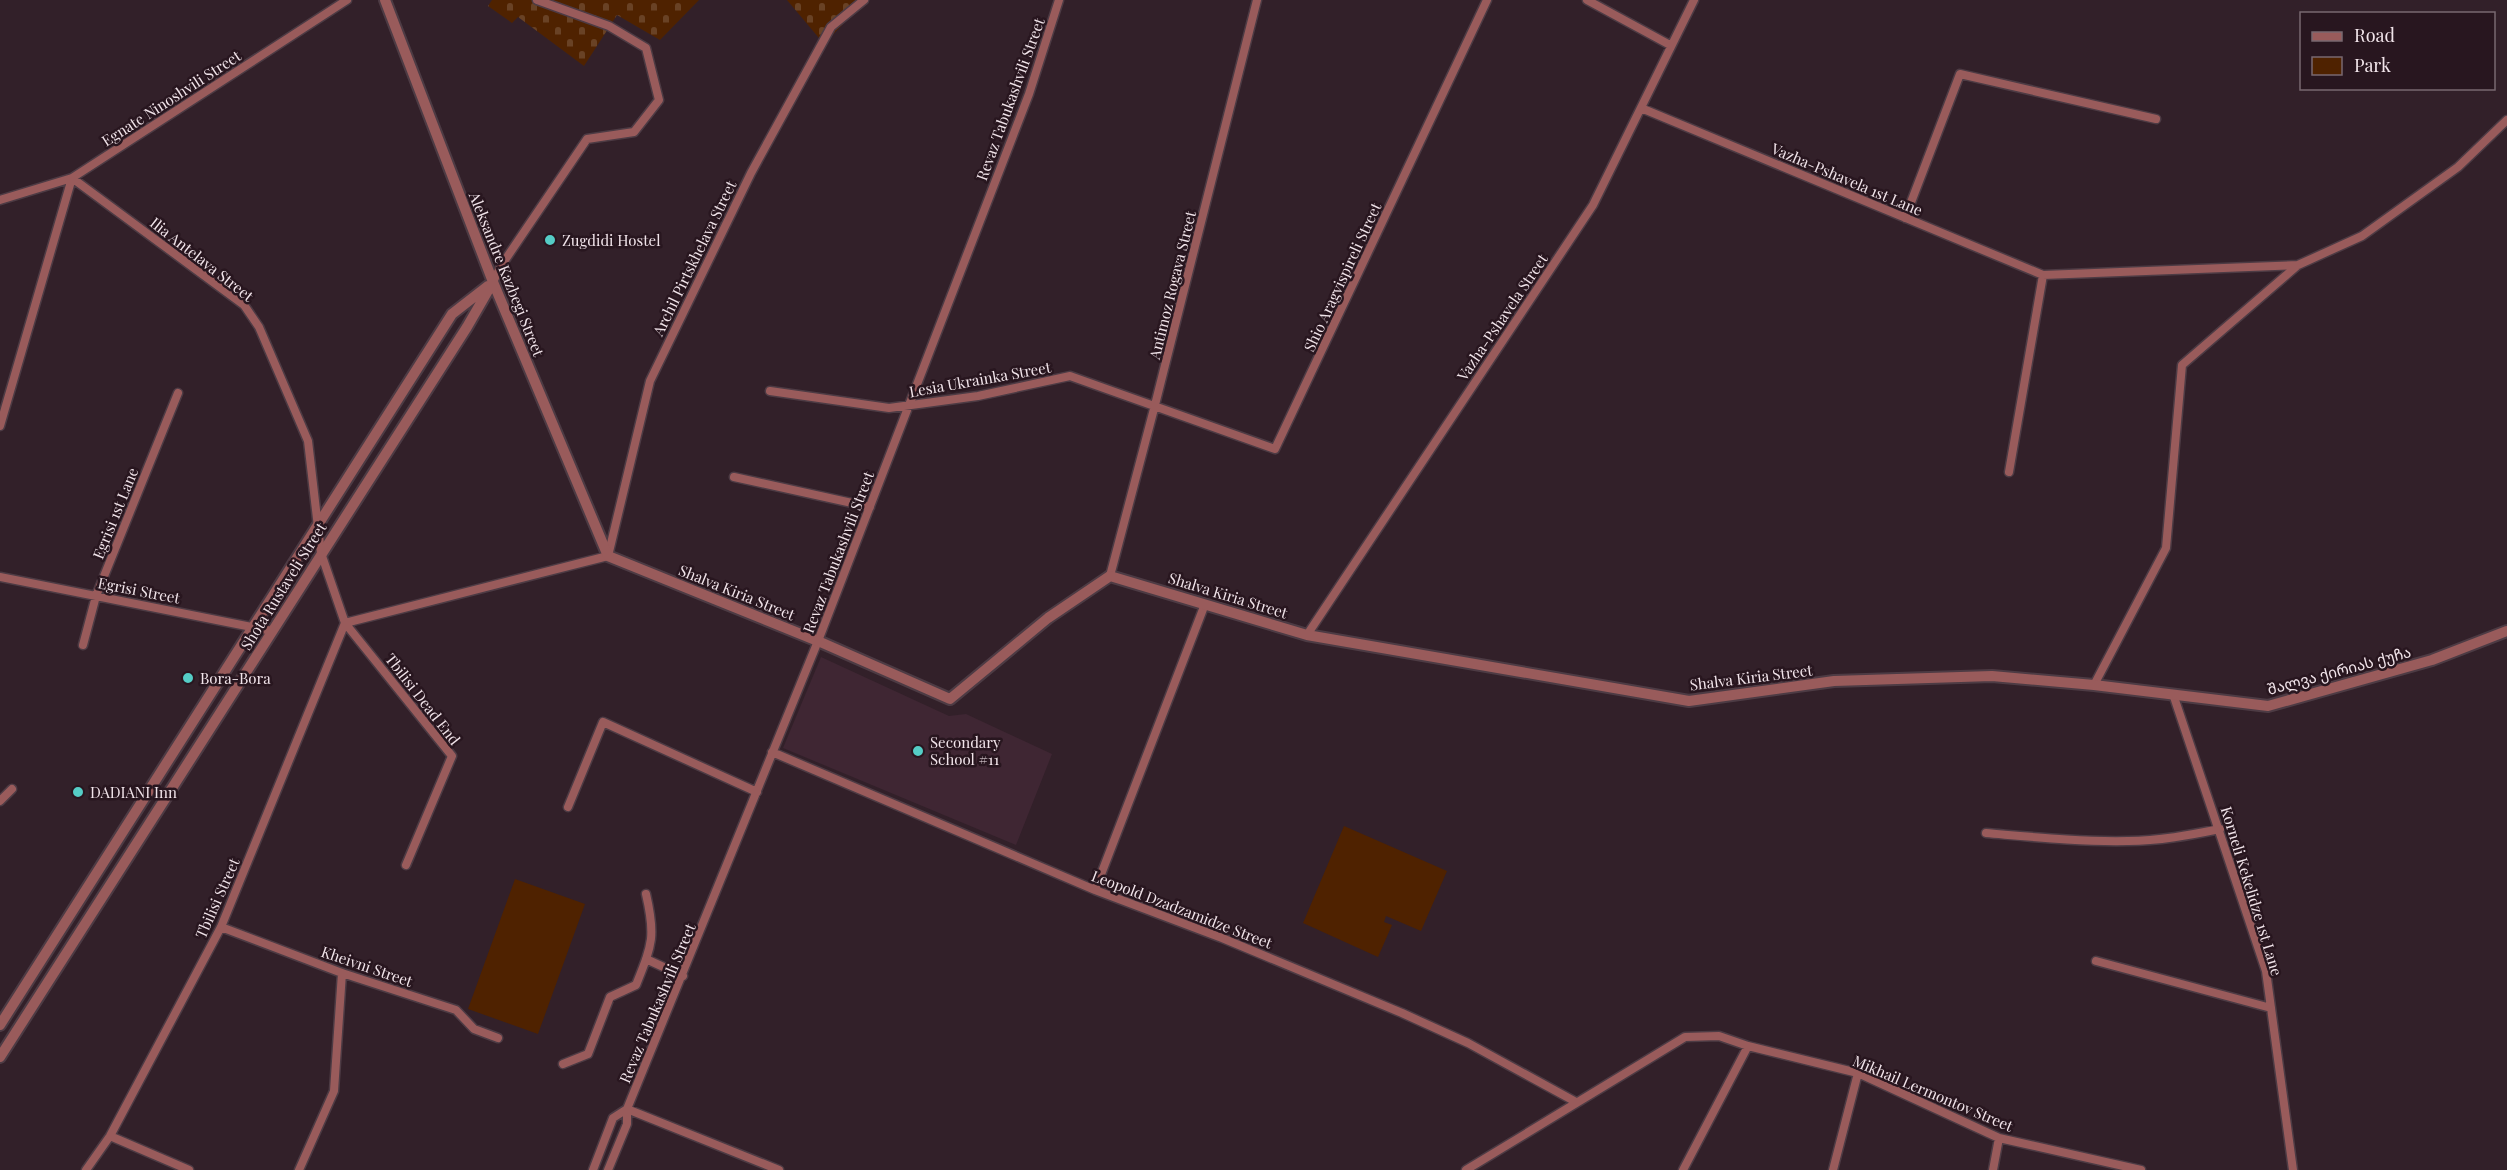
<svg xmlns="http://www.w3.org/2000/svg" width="2507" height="1170" font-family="'Playfair Display','Noto Sans Georgian',serif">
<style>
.built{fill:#3f2633}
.cemetery{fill:url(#cemetery-stones)}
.green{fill:#4f2200}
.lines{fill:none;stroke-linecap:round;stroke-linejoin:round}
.minor-casing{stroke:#4d3b44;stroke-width:11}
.tertiary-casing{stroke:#4d3b44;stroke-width:14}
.minor{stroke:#995b5b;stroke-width:8}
.tertiary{stroke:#995b5b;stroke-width:10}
.poi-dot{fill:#55cdc6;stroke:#28161f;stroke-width:2}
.labels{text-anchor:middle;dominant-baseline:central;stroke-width:5;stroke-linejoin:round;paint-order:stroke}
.street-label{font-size:15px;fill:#f1e4ea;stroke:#28161f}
.poi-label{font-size:15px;fill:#f1e4ea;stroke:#28161f;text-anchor:start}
</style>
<defs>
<pattern id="cemetery-stones" width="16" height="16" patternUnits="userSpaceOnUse" patternTransform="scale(1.5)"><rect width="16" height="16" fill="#4f2200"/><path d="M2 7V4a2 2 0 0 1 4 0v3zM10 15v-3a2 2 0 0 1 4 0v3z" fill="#694225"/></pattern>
</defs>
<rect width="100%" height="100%" fill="#322029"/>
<path class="built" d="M821,657l128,59 17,-2 86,40 -36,91 -233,-97z"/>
<path class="cemetery" d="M492,0h207l-39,40 -43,-25 -33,51 -66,-49 -6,6 -24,-17z
M787,0h79l-42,44z"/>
<path class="green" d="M1344,826l103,45 -26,60 -35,-15 -2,6 8,3 -14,32 -75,-34z
M515,879l70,25 -47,130 -70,-25z"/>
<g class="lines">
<g class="minor-casing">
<path id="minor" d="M1587,0l83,45
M1641,108l402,167 255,-10
M0,200l72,-22 275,-178
M1905,218l55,-144 196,45
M493,282l8,-16 86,-127 47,-7 25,-32 -13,-52 -37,-22 -72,-26
M770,391l119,17 89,-12 92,-20 205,73 212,-449
M0,426l72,-248 172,127 15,22 49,114 13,112 24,70 107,133 -46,109
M2009,472l34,-197
M734,477l136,30
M1110,576l45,-171 102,-405
M0,577l272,54
M345,623l263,-67 42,-175 101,-208 80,-146 33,-27
M1307,635l286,-430 101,-205
M83,645l13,-49 82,-203
M2094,685l72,-137 16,-183 116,-100 64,-29 96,-69 49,-47
M2174,697l92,274 27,199
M772,752l323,138 127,48 180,75 66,30 108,59
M0,801l12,-12
M568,807l35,-85 154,70
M1986,833c47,4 95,9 142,8 31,0 62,-6 92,-12
M1095,890l110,-286
M221,927l121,46 114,37 18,19 24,9
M646,959l37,17
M2096,961l175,47
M563,1064l25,-10 22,-57 26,-12c16,-40 20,-48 10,-91
M627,1109l152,61
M110,1136l79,34
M86,1170l24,-34 111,-209 124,-304
M299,1170l35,-79 8,-118
M593,1170l20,-52 14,-9
M608,1170l19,-46v-15l191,-468 211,-547 30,-94
M1466,1170l219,-133 34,-1 29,10 110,27 141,65 142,32
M1683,1170l65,-124
M1833,1170l25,-97
M1993,1170l6,-32"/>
</g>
<g class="tertiary-casing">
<path id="tertiary" d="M385,0l108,282 115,274 210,85 132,58 98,-81 62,-42 197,59 382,66 145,-20 158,-5 102,9 174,21 164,-46 75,-29
M0,1025l452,-711 36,-28
M0,1057l467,-730 26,-45"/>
</g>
<use href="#minor" class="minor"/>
<use href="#tertiary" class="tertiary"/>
</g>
<g class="poi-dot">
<circle cx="550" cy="240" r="6"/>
<circle cx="188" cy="678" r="6"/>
<circle cx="918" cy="751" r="6"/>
<circle cx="78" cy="792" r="6"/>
</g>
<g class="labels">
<g class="street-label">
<text transform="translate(171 98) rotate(-33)">Egnate Ninoshvili Street</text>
<text transform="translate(1010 99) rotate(-70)">Revaz Tabukashvili Street</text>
<text transform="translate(1847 179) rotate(23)">Vazha-Pshavela 1st Lane</text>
<text transform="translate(694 258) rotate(-64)">Archil Pirtskhelava Street</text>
<text transform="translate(202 259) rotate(38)">Ilia Antelava Street</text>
<text transform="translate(507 274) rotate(68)">Aleksandre Kazbegi Street</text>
<text transform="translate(1342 277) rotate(-65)">Shio Aragvispireli Street</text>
<text transform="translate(1172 285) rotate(-76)">Antimoz Rogava Street</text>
<text transform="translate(1502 317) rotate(-56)">Vazha-Pshavela Street</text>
<text transform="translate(980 379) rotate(-10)">Lesia Ukrainka Street</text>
<text transform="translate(115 513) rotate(-68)">Egrisi 1st Lane</text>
<text transform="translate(838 552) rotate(-69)">Revaz Tabukashvili Street</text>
<text transform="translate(283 586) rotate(-58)">Shota Rustaveli Street</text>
<text transform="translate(139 590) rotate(11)">Egrisi Street</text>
<text transform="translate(737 592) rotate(22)">Shalva Kiria Street</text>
<text transform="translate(1228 595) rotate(17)">Shalva Kiria Street</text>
<text transform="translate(2339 670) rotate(-15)">შალვა ქირიას ქუჩა</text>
<text transform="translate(1751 677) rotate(-7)">Shalva Kiria Street</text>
<text transform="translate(423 699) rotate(52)">Tbilisi Dead End</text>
<text transform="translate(2252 891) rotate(73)">Korneli Kekelidze 1st Lane</text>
<text transform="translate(217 898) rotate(-66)">Tbilisi Street</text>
<text transform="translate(1182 909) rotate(21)">Leopold Dzadzamidze Street</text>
<text transform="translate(367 966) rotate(19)">Kheivni Street</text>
<text transform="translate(657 1003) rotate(-67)">Revaz Tabukashvili Street</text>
<text transform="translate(1933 1093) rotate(23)">Mikhail Lermontov Street</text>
</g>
<g class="poi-label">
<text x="562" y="240">Zugdidi Hostel</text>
<text x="200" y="678">Bora-Bora</text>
<text x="930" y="742">Secondary<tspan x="930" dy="17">School #11</tspan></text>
<text x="90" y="792">DADIANI Inn</text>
</g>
</g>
<rect x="2300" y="12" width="195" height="78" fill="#28161f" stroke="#786870" stroke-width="1.5"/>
<rect x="2312" y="32" width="30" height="9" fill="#995b5b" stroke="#786870" stroke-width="1.5"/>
<text x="2354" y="42" font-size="18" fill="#f1e4ea">Road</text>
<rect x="2312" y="57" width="30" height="18" fill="#4f2200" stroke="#786870" stroke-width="1.5"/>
<text x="2354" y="72" font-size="18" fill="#f1e4ea">Park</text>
</svg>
